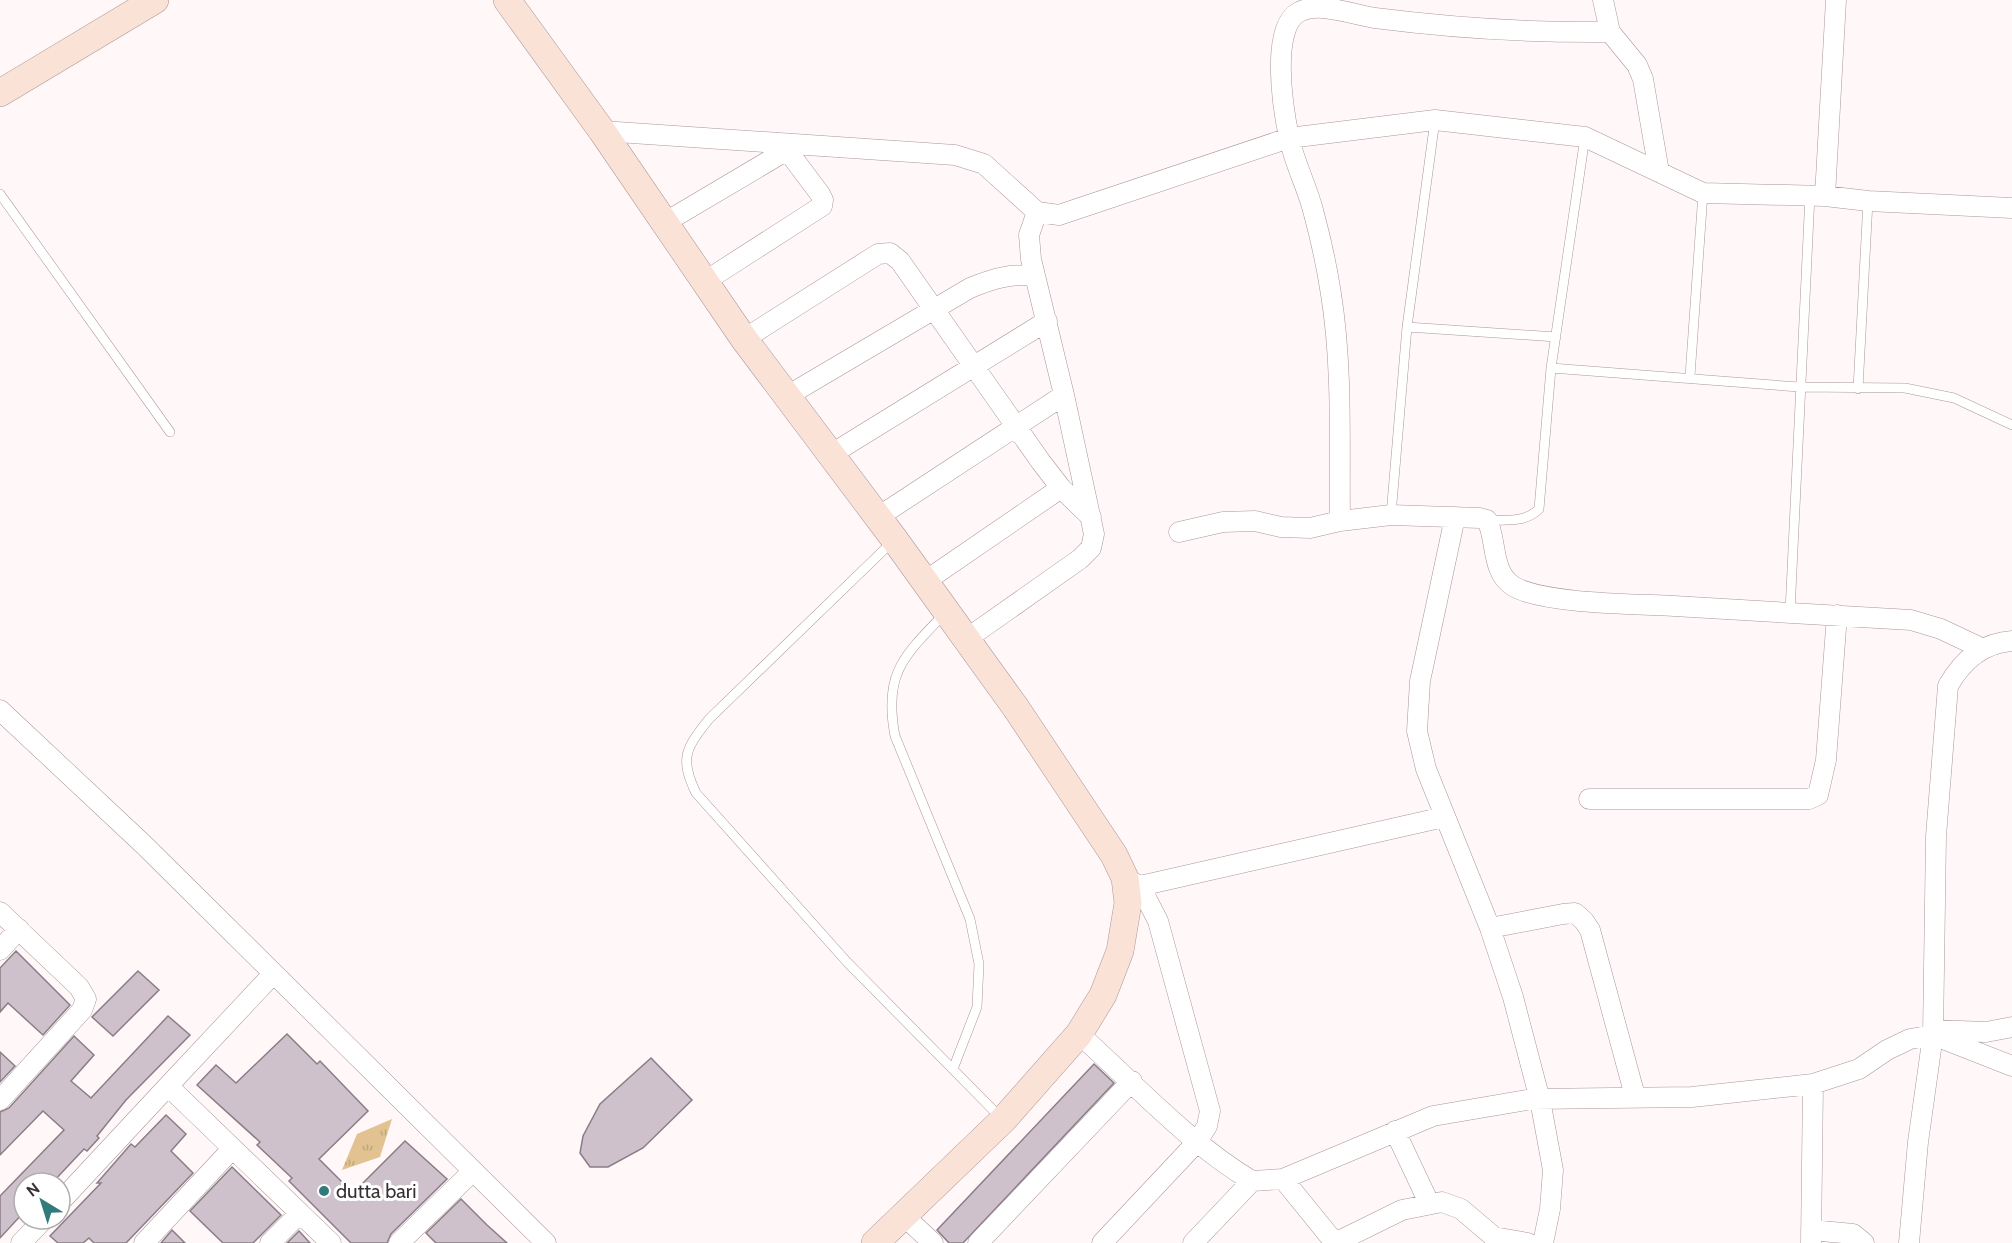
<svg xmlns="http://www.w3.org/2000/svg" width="2012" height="1243" font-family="Cabin,sans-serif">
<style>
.park{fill:url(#park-tufts)}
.building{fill:#cfc1cb;stroke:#8a7d87;stroke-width:1.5}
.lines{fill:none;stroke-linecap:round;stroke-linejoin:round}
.lane-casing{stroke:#a99799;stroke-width:10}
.street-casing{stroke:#a99799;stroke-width:21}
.secondary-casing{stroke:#a99799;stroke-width:28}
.lane{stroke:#fff;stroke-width:9}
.street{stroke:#fff;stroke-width:20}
.secondary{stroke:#fae2d6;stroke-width:27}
.poi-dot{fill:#327b7c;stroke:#fff;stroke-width:2}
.labels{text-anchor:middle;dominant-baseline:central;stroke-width:6;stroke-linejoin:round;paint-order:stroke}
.poi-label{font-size:20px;fill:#383132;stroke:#fff;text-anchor:start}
</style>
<defs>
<pattern id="park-tufts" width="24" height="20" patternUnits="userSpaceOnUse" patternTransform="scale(1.5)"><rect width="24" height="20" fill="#e1c290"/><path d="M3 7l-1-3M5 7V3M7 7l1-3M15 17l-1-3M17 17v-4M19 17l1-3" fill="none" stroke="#c2a77d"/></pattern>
</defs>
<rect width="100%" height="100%" fill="#fff7f8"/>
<path class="park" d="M392,1119l-12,38 -38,13 15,-36z"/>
<path class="building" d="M16,951l54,54 -27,30 -35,-32 -8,9v-44z
M138,971l21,19 -46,46 -21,-19z
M168,1016l22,19 -64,65 -29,36 2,2 -12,13 -3,-2 -32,34h-28v29l-24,26v-42l64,-66 -21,-19 -43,44v-43l9,-4 65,-72 20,19 -23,26 20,17z
M287,1034l30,30 3,-3 48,50 -49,48 34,34 52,-52 42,38 -56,55 -4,9h-36l-62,-62 3,-3 -35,-33 3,-3 -63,-57 19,-20 20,18z
M0,1052l15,14 -15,16z
M651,1058l41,42 -49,48 -35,19h-18l-10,-14 3,-17 17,-32z
M1094,1064l20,19 -151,160h-14l-12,-13z
M166,1115l20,19 -15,17 22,22 -67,70h-32l-5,-5 -6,5h-25l-8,-7 51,-53h-4l34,-39 4,3z
M232,1167l49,48 -28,28h-30l-33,-32z
M461,1199l26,26 20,18h-71l-10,-10z
M172,1230l13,13h-24z
M299,1231l11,12h-23z"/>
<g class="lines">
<g class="lane-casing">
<path id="lane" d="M0,194l170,238
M1407,327l149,10
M1551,368l248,19 106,1 49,10 58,27
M1690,376l13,-183
M1858,389l10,-188
M1391,515l16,-188 28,-207
M1487,520c18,0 38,3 52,-11l12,-141 34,-231
M892,542l-183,177c-23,29 -30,39 -13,74l151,169 154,156
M1790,612l20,-417
M945,613c-41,43 -62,60 -50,123l75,183 9,45 -2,43 -24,62"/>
</g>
<g class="street-casing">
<path id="street" d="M1603,0l7,32 27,33 6,14 16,93
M602,131l353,24 29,9 53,48 22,3 230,-77 146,-18 150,17 118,56 122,3 43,5 144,7
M1825,196l11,-196
M664,223l130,-77
M704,282l118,-76 1,-6 -3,-6 -33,-44
M744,339l134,-85 12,-1 10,8 141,201 20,26 30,29
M787,396l183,-108c22,-9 41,-15 65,-12
M830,455l217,-134
M878,517l186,-122
M1455,517l-35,164 -3,50 9,38 64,159 23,69 27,103 13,70 -3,39 -7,34
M1340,521c-1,-75 3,-152 -9,-227 -4,-26 -10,-54 -17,-80 -6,-26 -20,-51 -25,-77 -6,-28 -19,-110 10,-125 21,-11 54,3 76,6 79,10 156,15 235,14
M1179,532l44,-10 32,-1 26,6 29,1 30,-7 51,-6 89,3 7,2c10,20 4,52 26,66 29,18 124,18 161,20 79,4 158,9 237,14l30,9 40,19
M924,582l137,-94
M965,640l115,-81 11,-11 3,-14 -30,-139 -33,-136 -2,-24 8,-23
M0,710l143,134 403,399
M1589,799h220l9,-4 8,-35 11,-145
M1140,886l304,-69
M0,912l79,75 7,12 -4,11 -82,90
M1490,928l73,-14 12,-1 9,8 6,9 45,166
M0,950l19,-21
M273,974l-105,112 163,157
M1934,1030l52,2 26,-5
M1079,1034c56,50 108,108 173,147l-59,62
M1395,1131l34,72
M1283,1179l52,64
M1252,1181l31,-2 150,-63 99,-17 160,-2 121,-13 46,-15 28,-19 23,-11 23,-4 79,31
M60,1202l108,-116
M904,1216l29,27
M1811,1230l42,4 11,9
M21,1243l23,-24
M144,1243l88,-94
M270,1243l30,-30
M399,1243l74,-72
M978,1243l154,-162
M1102,1243l95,-101 10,-16 3,-15 -52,-190 -18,-35 -15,-8
M1335,1243l67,-33 40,-8 19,7 33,28 34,6
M1811,1243l2,-159
M1909,1243l9,-101 15,-107 3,-199 12,-150c14,-25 34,-43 64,-45"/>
</g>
<g class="secondary-casing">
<path id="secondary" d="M507,0l95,131 142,208 151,201 121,168 98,147 11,23 3,25 -8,48 -17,44 -24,39 -76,86 -128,123
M0,93l155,-93"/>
</g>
<use href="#lane" class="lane"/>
<use href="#street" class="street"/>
<use href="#secondary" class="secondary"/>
</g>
<circle class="poi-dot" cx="324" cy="1191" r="6"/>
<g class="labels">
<g class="poi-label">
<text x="336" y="1191">dutta bari</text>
</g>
</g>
<g transform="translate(42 1201) rotate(322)"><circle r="28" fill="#ffffff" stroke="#afadad" stroke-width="1.5"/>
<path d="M0-4.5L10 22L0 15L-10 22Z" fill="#327b7c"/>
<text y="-9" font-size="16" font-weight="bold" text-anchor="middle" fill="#383132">N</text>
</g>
</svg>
